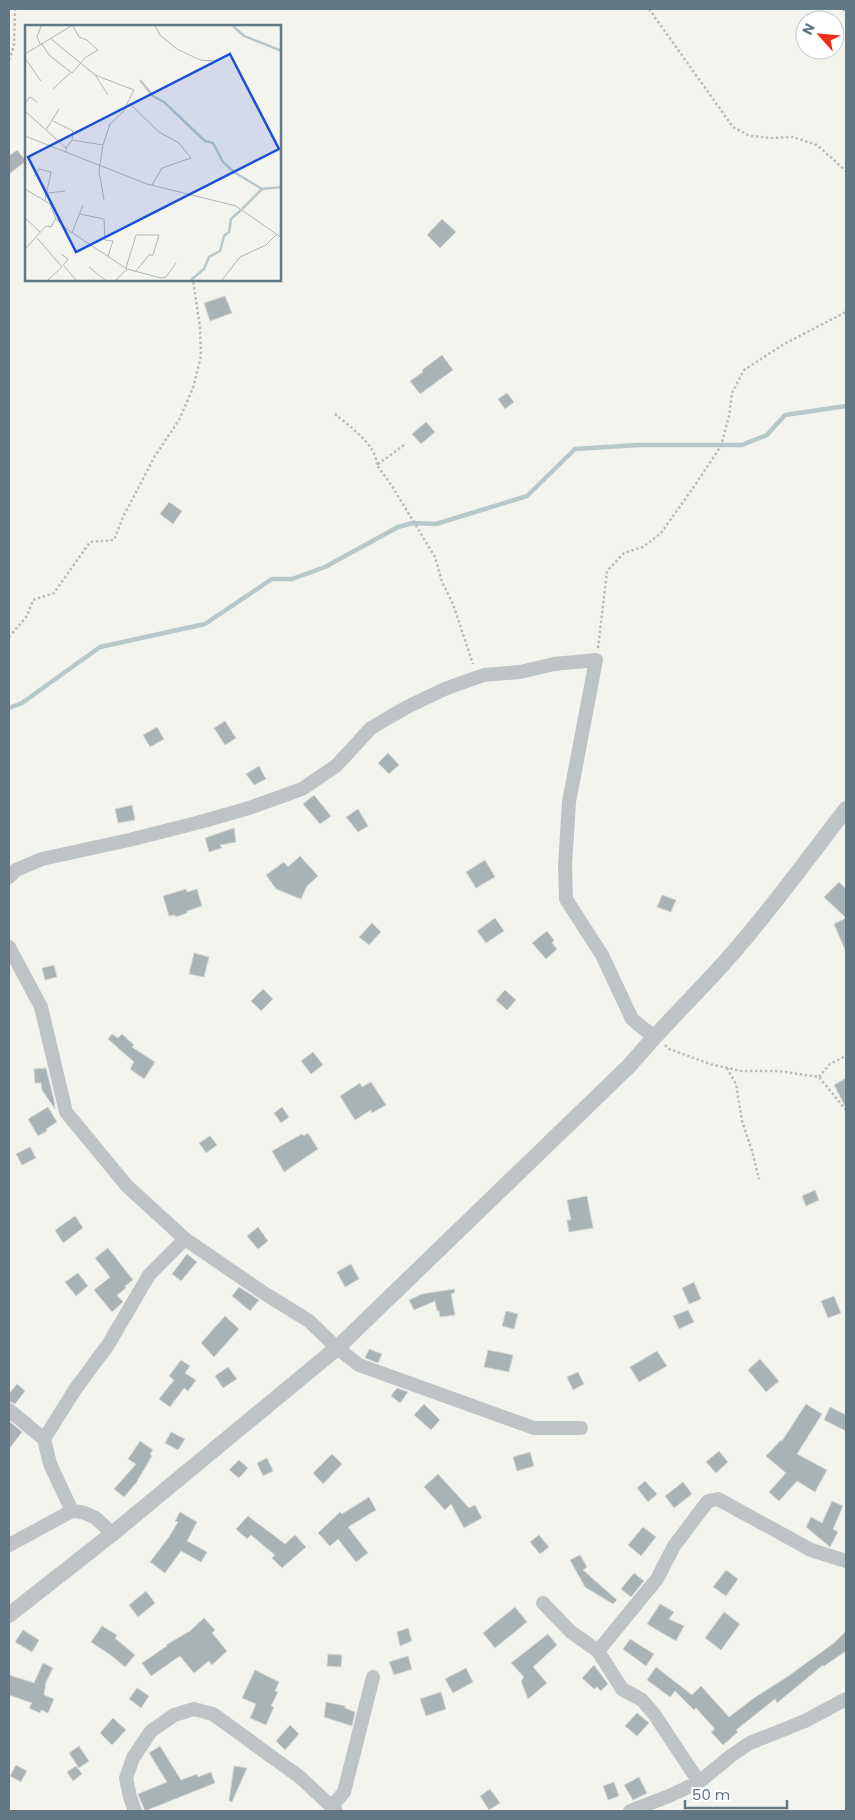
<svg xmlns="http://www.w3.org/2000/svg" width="855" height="1820" font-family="Poppins,sans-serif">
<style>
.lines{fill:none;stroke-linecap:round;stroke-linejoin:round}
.stream{stroke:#b7c7ca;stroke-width:4.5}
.building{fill:#a9b3b6;stroke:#d5d5d2}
.path{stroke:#b8bcbe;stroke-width:2.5;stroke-dasharray:2.5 2.5;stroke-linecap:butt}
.minor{stroke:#bec4c6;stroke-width:14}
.tertiary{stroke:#bec4c6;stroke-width:16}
.inset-river{fill:none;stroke:#b7c7ca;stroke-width:2.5}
.inset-road{fill:none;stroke:#acb7b9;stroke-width:1}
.view{fill:#1d4ed8;fill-opacity:0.15;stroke:#1d4ed8;stroke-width:2.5}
.inset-edge{fill:none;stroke:#617782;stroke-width:2.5}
</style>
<rect width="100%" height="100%" fill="#f4f4ef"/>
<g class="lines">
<path class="stream" d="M9,708l13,-5 78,-56 105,-23 67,-45h20l33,-12 73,-40 15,-4 23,1 91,-28 48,-47 63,-4h104l25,-10 18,-20 61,-9"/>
</g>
<path class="building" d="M17,150l9,11 -17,13v-18z
M442,219l14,13 -16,16 -13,-13z
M225,296l7,17 -22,8 -6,-18z
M442,355l11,15 -33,24 -10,-13 13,-9 -1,-2z
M507,393l7,9 -9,7 -7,-10z
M426,422l9,10 -14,12 -9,-10z
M169,502l13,9 -9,13 -13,-10z
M225,721l11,17 -11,7 -11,-17z
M157,727l7,12 -14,8 -7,-12z
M388,753l11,12 -10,9 -11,-11z
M259,766l7,13 -12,6 -8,-11z
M314,795l17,21 -11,8 -17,-20z
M132,805l3,15 -17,3 -3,-14z
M358,809l10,17 -10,6 -12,-15z
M234,828l2,14 -16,3 2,3 -13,4 -4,-14z
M300,856l18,20 -11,10 -6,13 -25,-10 -10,-14 18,-13 4,5z
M485,860l10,17 -19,11 -10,-16z
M839,882l7,7v63l-12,-28 12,-6 -22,-21z
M186,889l1,3 10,-3 5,17 -15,5v2l-11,4 -1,-2 -6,1 -6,-20z
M662,895l14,5 -5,12 -14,-5z
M495,918l9,13 -18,12 -9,-12z
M372,923l9,9 -12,13 -10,-8z
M547,931l7,9 -2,3 5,6 -11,10 -14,-16z
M194,953l15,4 -5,20 -15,-3z
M54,965l3,12 -12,3 -3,-12z
M263,989l10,10 -12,12 -10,-10z
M505,990l11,10 -9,10 -11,-10z
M112,1034l6,4 4,-4 12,11 -2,2 23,15 -11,17 -14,-10 4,-7 -26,-23z
M313,1052l10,13 -12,9 -10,-13z
M46,1068l8,32 1,9 -13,-19 -1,-7h-6l-1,-14z
M846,1078v30l-12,-23z
M371,1082l15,23 -14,8 -1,-3 -16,10 -15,-24 20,-13 2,4z
M48,1107l9,15 -11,7 1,2 -9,5 -10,-17z
M282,1107l7,10 -8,6 -7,-10z
M308,1133l10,16 -34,23 -12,-21 30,-17 2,2z
M210,1136l7,9 -11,8 -7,-10z
M30,1147l6,11 -14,7 -6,-11z
M815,1190l4,10 -13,6 -4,-10z
M587,1196l6,32 -24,4 -2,-12h4l-4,-20z
M75,1216l8,12 -20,15 -8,-13z
M258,1227l10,14 -10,8 -11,-13z
M108,1248l25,32 -8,6 1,2 -9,7 6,7 -11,10 -18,-22 16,-13 -15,-19z
M187,1254l10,8 -16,19 -9,-7z
M351,1264l8,15 -14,8 -8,-15z
M78,1273l10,13 -12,10 -11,-14z
M694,1282l7,17 -12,5 -7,-16z
M239,1287l20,13 -9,11 -18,-15z
M454,1289l1,3 -4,2 4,21 -15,2 -1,-6h-2l-2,-10 -21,9 -5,-10 13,-6z
M834,1296l7,17 -13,5 -7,-17z
M688,1310l6,12 -15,7 -6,-13z
M506,1311l12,3 -4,15 -12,-3z
M225,1316l14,13 -25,28 -13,-14z
M369,1349l13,5 -4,9 -13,-5z
M488,1350l25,5 -4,17 -25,-5z
M657,1351l10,15 -28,16 -9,-15z
M760,1359l19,22 -13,11 -18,-22z
M181,1360l9,6 -5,7 11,7 -8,11 -4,-3 -14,19 -11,-8 15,-19 -5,-4z
M228,1367l9,12 -14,9 -8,-12z
M578,1372l6,12 -11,6 -6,-13z
M17,1384l8,7 -10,13 -6,-3v-7z
M397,1388l11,4 -8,11 -9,-7z
M424,1404l16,16 -9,10 -17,-15z
M806,1404l16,10 -25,40 30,16 -12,22 -18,-11 -18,20 -10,-9 17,-19 -20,-17 15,-16 1,1z
M830,1407l16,8v16l-22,-11z
M9,1421l13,11 -13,17z
M171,1432l14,7 -7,11 -13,-7z
M140,1441l13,9 -3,4 2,2 -16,27 -12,14 -10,-8 22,-25 -8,-5z
M719,1451l9,11 -12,11 -10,-11z
M530,1452l4,14 -17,5 -4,-14z
M332,1454l10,10 -19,20 -10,-11z
M267,1458l6,13 -10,5 -6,-13z
M239,1460l9,8 -9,10 -10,-8z
M438,1474l31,34 6,-3 7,13 -18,10 -13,-24 -6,6 -21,-23z
M645,1481l12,13 -9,8 -11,-14z
M683,1482l9,12 -18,14 -9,-12z
M369,1497l7,13 -28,17 20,26 -12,9 -18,-23 -8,7 -12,-13 22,-21 2,2z
M832,1501l11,5 -10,23 5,3 -8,15 -24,-20 5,-10 11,6z
M180,1512l17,10 -10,19 20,11 -6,10 -20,-11 -16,22 -15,-11 19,-25 9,-15 -3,-1z
M248,1516l37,28 10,-9 11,12 -24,21 -10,-10 3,-3 -24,-20 -4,4 -11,-10z
M643,1527l13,10 -15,19 -13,-11z
M539,1535l10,12 -9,7 -10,-12z
M580,1555l7,12 -4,3 34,30 -4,4 -28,-17 -15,-27z
M726,1570l12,9 -12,17 -13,-9z
M634,1573l10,8 -13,16 -10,-8z
M146,1591l9,12 -17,14 -9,-12z
M660,1604l14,8 -5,7 15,7 -8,15 -29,-17z
M515,1607l12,15 -32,26 -12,-15z
M724,1612l16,12 -19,26 -16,-12z
M204,1618l11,12 -3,3 15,18 -15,14 -3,-4 -15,12 -14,-17 -29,20 -9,-13 25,-17 -1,-1 24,-14z
M102,1626l15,9 -2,3 20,17 -10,12 -13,-11 -21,-14z
M408,1628l4,13 -12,5 -3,-14z
M23,1630l16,10 -7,12 -17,-10z
M846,1631v20l-22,15 -1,-1 -46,38 -2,-4 -39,31 2,2 -15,13 -12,-13 4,-3 -19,-21 -2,2 -19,-19 -5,6 -23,-17 9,-13 36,28 9,-9 28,31 25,-19 33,-21 47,-34z
M548,1634l9,11 -24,22 14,16 -19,16 -7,-18 3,-4 -13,-14z
M630,1639l24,15 -8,12 -23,-17z
M328,1654l14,1 -1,12 -14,-1z
M408,1656l4,13 -18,6 -5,-13z
M43,1663l10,5 -7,14 -2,13 10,4 -6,14 -7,-3 -1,3 -11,-5 3,-5 -23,-8v-20l25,8z
M594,1665l14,19 -7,7 -4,-4 -3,2 -12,-11z
M466,1668l7,14 -20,11 -8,-14z
M255,1670l24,12 -4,9 3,1 -7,14 3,1 -8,18 -16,-7 6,-14 -14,-6z
M137,1688l12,8 -8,12 -12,-9z
M441,1692l5,17 -20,7 -6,-17z
M326,1702l19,4v2l10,4 -3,14 -28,-9z
M637,1713l12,10 -12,13 -12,-10z
M113,1718l13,12 -14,15 -12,-12z
M290,1725l9,9 -14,16 -9,-9z
M79,1746l10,15 -10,7 -10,-15z
M160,1746l21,34 16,-6 1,3 13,-5 4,11 -70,28 -7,-17 29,-12 -18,-29z
M16,1765l11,6 -6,11 -11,-6z
M76,1766l6,8 -9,7 -6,-9z
M234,1766l13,2 -15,34 -3,-1z
M639,1777l8,16 -14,7 -9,-15z
M614,1782l5,14 -11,4 -5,-14z
M490,1789l10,14 -11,7 -9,-14z"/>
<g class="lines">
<path class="path" d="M649,9l84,118 17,9 21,2 22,-1 24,8 29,26
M843,9l3,5
M9,60l5,-14 1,-37
M335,414c15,13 41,30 42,51
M404,445l-27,20 15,21 43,71 7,25 11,22 20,60
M9,637l18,-21 6,-16 21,-7 36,-51 24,-2 9,-23 32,-61 24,-36 14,-32 8,-32 -1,-28 -7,-48
M598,648l9,-77 17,-18 19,-6 18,-14 32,-45 28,-42 8,-30 3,-23 12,-23 40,-26 62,-32
M665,1045l4,4 41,15 31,7h37l41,6 27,33
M727,1068l9,16 6,37 10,30 7,28
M819,1077l11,-13 16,-8"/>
<path class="minor" d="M9,877l7,-7 26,-11 87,-19 75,-19 45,-13 53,-19 34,-23 35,-38 36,-21 40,-19 37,-13 36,-3 34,-8 42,-4 -27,142 -4,63 1,34 36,56 30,64 22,18
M9,947l32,60 25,105 61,74 58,53
M9,1410l35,29
M72,1511l-22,-47 -6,-25 32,-51 32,-43 41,-70 36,-36 79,54 45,28 28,27 22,17 175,63h47
M9,1545l63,-34c20,1 27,9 40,23
M543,1603l28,29 27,19 24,38 20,11 12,14 45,68
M598,1651l59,-72 17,-33 34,-45 10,-2 93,51 35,11
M332,1806l12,-14 29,-115
M135,1811l-5,-14 -4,-19 7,-20 18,-27 23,-16 20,-6 19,5 88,64 35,33
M630,1811l39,-15 30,-14 33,-27 18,-12 55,-22 41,-22"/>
<path class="tertiary" d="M9,1615l103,-81 225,-186 293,-283c26,-31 55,-60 83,-90 48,-52 90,-110 133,-166"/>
</g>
<g transform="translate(25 25)">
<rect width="256" height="256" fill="#f4f4ef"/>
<path class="inset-river" d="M208,1l11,10 38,15M115,55l13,16 11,6 41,39 8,2 10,19 11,10 28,17M217,184l20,-20 20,-2M166,255l13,-11 5,-12 11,-6 4,-15 5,-4 2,-13 10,-9"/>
<path class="inset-road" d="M130,1l5,9 17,14 23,11 14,1M25,13l45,37 39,15 -11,22 -13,12 -7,21M16,18l9,13 22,17 14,-16 12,-7 -11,-10 -8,-3 -6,-11M15,19l-3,-7 4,-11M0,29l46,-28M0,33l16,23M71,51l12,19M28,64l17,-16M0,78l5,-6 7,5M104,78l30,29 20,11 12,15 -29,10 -10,17M0,86l41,37v5M28,96l20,10 -1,9M21,105l13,-21M0,111l122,48 89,22 46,32M41,123l6,-8 31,5 -4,26 5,29M9,151l5,-7 12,3 -6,28M0,164l25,15 6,15 12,11 59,39 34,9 5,-1 10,-14M23,168l17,-2M55,189l24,5 1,21 8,1 -5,15M0,193l15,14M47,208l11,-28M12,213l25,29 -14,13M0,224l21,-23 5,1 5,-9M36,229l7,5 -5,7M39,241l12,14M64,242l16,13M101,243l10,-33h23l-6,20h-4l-14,17M91,255l11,-11M197,255l18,-23 26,-12 10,-10"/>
<path class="view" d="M205,29l49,95 -203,103 -48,-95z"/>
<rect width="256" height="256" class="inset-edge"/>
</g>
<rect width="855" height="1820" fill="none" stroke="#617782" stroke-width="20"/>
<g transform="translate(820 35) rotate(297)"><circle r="24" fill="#ffffff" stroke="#c0c9cd"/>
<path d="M0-4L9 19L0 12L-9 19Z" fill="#ee2f15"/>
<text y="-8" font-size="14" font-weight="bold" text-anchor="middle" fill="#617782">N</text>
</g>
<path d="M685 1800v8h102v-8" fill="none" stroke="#617782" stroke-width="2.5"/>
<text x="692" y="1800" font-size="15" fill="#617782" stroke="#ffffff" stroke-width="4" paint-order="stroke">50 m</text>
</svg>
